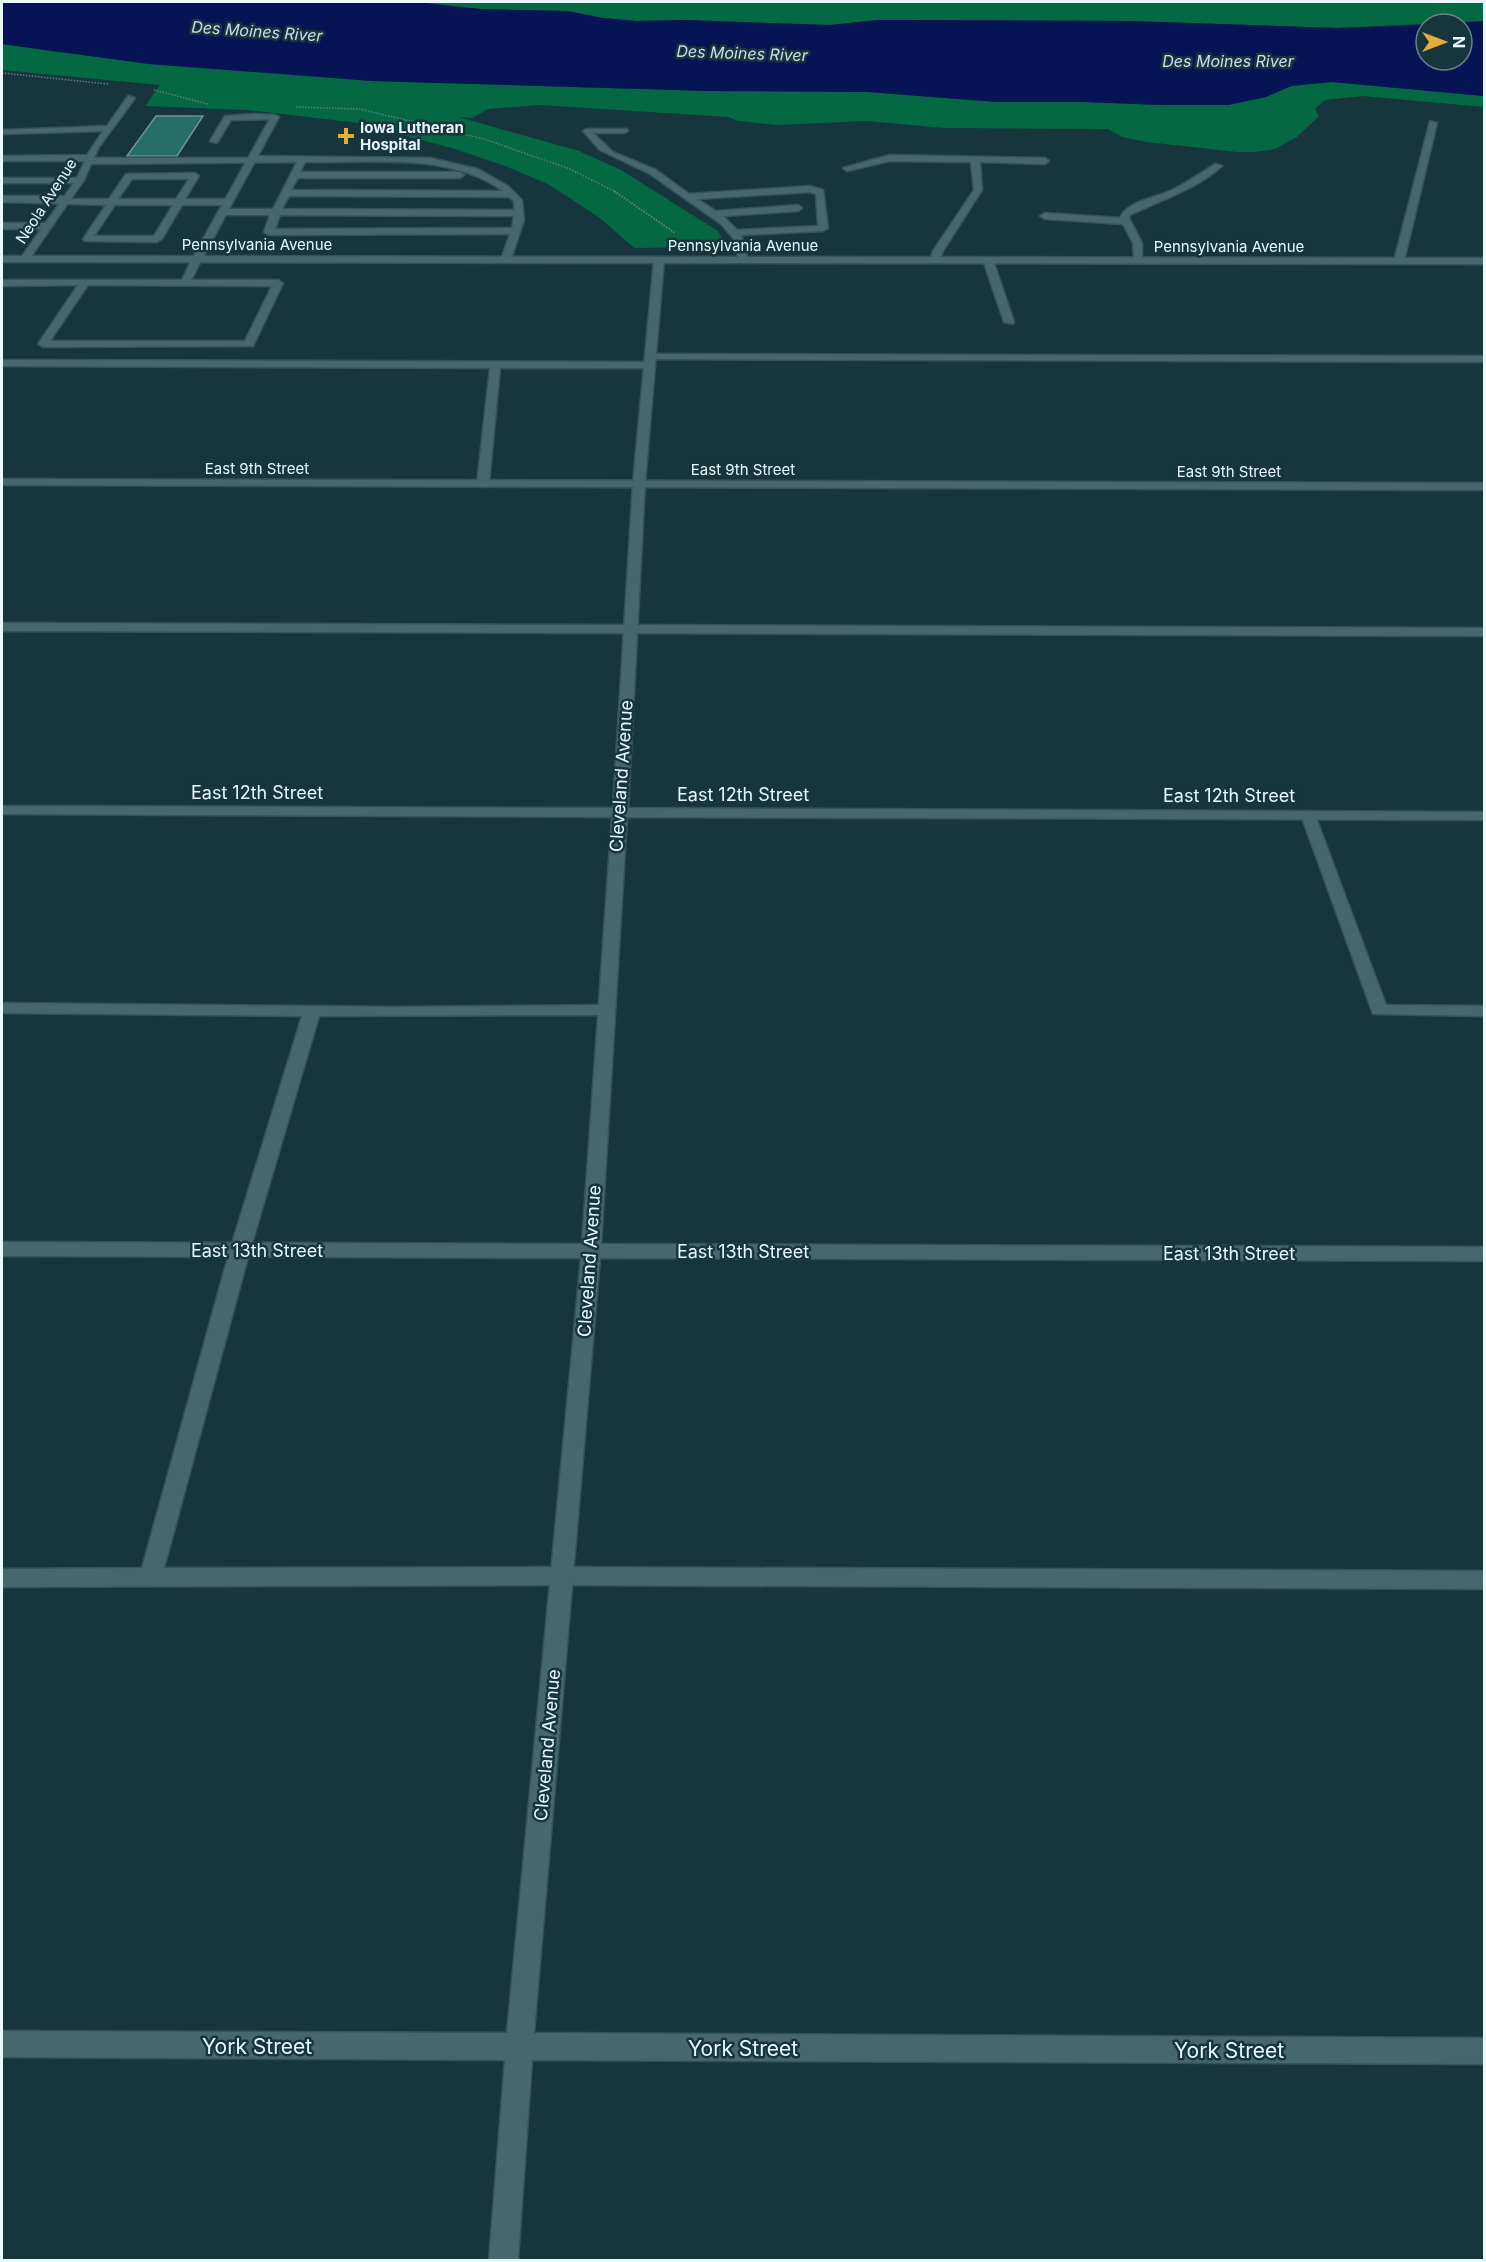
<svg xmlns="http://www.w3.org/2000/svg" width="1486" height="2262" font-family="Inter,sans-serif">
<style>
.green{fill:#046843}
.water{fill:#061354}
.building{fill:#266d67;stroke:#729490;stroke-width:1.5}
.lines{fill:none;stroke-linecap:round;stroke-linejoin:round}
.service-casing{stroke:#375157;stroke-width:3}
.minor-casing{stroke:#375157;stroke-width:3}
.tertiary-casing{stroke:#375157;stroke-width:3}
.path-far1{stroke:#627c82;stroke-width:1.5;stroke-dasharray:1.5 1.5;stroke-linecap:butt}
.path{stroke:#627c82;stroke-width:2;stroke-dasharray:1.5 1.5;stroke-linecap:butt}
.service{fill:#47676e;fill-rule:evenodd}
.minor{fill:#47676e;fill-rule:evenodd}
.tertiary{fill:#47676e;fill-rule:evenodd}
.poi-dot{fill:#e6ac36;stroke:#16353c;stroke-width:2}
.labels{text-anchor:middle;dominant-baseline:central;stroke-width:5;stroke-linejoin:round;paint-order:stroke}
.far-poi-label{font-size:15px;font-weight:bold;fill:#e7f9fd;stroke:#16353c;text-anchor:start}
.far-street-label{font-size:15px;fill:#e7f9fd;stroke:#16353c}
.far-water-label{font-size:16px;font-style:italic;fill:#d0d9ee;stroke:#16353c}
.street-label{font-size:18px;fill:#e7f9fd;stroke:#16353c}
.near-street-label{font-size:21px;fill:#e7f9fd;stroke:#16353c}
</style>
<rect width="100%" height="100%" fill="#16353c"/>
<path class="green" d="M387,2h1097v19l-147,7 -208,-7 -251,-1 -48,5 -90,-2 -54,-3 -50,1 -33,-3 -36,-7 -87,-2z
M2,44l55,8 315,29 337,10 159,1 129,10h88l76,3 105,-8 25,-11 41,-4 152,14v11l-122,-11 -37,4 -10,9 4,7 -22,21 -22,12 -20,3h-18l-90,-10 -25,-5 -14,-8 -163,-1 -79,-7 -89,4 -38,-4 -11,-4 -188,-12 -52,4 -16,9 -14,-1 121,34 42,19 97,61 10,16 -94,1 -34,-30 -52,-34 -43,-18 -50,-17 -96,-26 -112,-13 -102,-4 15,-21 -158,-15z"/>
<path class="water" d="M2,2h415l63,7 87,2 36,7 33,3 50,-1 144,5 48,-5 251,1 208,7 89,-3v35h36v-36h-12l34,-3v75l-152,-14 -41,4 -25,11 -37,8h-68l-76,-3h-88l-129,-10 -159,-1 -337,-10 -224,-17 -146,-20z"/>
<path class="building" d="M156,116h47l-26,40h-50z"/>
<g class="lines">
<g class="service-casing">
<path id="service" d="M128,96l7,2 -36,49 -5,11h154l4,-2 178,2 48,11 30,17 14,14 2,20 -13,39 -5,3 -5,-3 9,-25 -241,1 -5,-3 6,-17h-47l-5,-3 5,-3h50l24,-47 -208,2 -4,-3h-83v-5l85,-1 16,-24 -101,3v-4l105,-4zM305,162c65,1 144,-10 198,29l-212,-1 7,-12h162l4,-3 -4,-3h-160zM289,196l220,1 5,4v9l-232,-1zM280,215l234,1 -2,12 -237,1z
M255,114l20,1 4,2 -4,2 -44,1 -14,23 -7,-2 15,-25z
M587,129h40l1,2 -4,2h-31l20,19 43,18 33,24 121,-8 13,4 5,38 -5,3 -82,4 5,14 1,11 -8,2 -5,-23 -13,-15 -71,-50 -50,-24 -17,-19zM810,192l6,2 2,32 -81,4 -14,-14 75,-5 4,-3 -4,-3 -82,6 -19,-12z
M890,155l155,3 4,3 -4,3 -65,-2 2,28 -39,61 -3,9 -5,3 -5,-3 3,-9 41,-61 -3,-28 -81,-1 -43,10 -4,-3z
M1215,164l7,2c-25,23 -61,34 -92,49l-1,3 13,25v19l-8,-2 -1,-17 -10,-19 -78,-5 -5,-3 5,-3 75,5c7,-18 38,-20 54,-29 14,-7 27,-16 41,-25z
M195,173l4,3 -14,23h43l4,3 -4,3h-46l-20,34 -5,3 -72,-1 -2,-2 23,-34 -104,-3v-6h65l4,3h38l17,-25zM132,179h57l-13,20h-58zM115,205h58l-19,31h-60z
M83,178l1,2 -4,3h-78v-5z
M2,223h46l5,3 -5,3h-46z
M197,256l5,3 -11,21h87l5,3 -30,63 -210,1 -5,-3 40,-59 -76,1v-6h180l10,-21zM88,285l184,1 -27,55h-195z
M985,258l8,2 21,62 -1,2 -9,-2 -21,-62z
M649,354l835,2v6l-839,-3v-4z
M2,360l646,2 5,3 -5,3h-148l-11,115 -6,4 -6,-4 13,-115 -488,-2z
M2,623l1482,5v8l-1482,-5z
M1308,811l7,4 71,190 98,1v10l-111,-2 -72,-199z
M2,1003l392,4 212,-2 6,1 2,4 -2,4 -6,1 -287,1 -69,234 -86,318 398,-1 922,4v18l-922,-4 -560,2v-18l140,-1 88,-318 72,-234 -300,-3z"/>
</g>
<g class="minor-casing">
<path id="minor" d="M272,115l7,2 -77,142 -8,2 -2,-2z
M1430,121l7,2 -33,138 -5,3 -5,-3z
M87,156l7,2 -10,22 -56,81h-6l-2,-2 56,-79z
M659,257l5,3 -19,223 -17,325 856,4v8l-857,-3 -26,427 883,3v14l-884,-3 -66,775 950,5v26l-952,-4 -14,200h-29l16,-200 -503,-3v-26l505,2 74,-775 -579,-2v-14l580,2 30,-427 -610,-3v-8l611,2 20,-325 21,-223z"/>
</g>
<g class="tertiary-casing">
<path id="tertiary" d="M2,256l1482,2v6l-1482,-2z
M2,479l1482,4v7l-1482,-5z"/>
</g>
<path class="path-far1" d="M2,73l106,11
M154,90l54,14
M296,107l64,2 124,30 86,30 46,23"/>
<path class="path" d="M614,191l61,42"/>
<use href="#service" class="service"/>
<use href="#minor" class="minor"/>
<use href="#tertiary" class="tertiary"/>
</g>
<path class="poi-dot" d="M343 127h6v6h6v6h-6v6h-6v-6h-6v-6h6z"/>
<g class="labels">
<g class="far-poi-label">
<text x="360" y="127">Iowa Lutheran<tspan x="360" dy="17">Hospital</tspan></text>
</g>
<g class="far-street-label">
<text transform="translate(46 201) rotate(-57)">Neola Avenue</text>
<text x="257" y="244">Pennsylvania Avenue</text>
<text x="743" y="245">Pennsylvania Avenue</text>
<text x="1229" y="246">Pennsylvania Avenue</text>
<text x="257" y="468">East 9th Street</text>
<text x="743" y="469">East 9th Street</text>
<text x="1229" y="471">East 9th Street</text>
</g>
<g class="far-water-label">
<text transform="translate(257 31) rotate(4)">Des Moines River</text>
<text transform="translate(742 53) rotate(2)">Des Moines River</text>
<text x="1228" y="61">Des Moines River</text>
</g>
<g class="street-label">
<text transform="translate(621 776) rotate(-86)">Cleveland Avenue</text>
<text x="257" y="792">East 12th Street</text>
<text x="743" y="794">East 12th Street</text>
<text x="1229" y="795">East 12th Street</text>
<text x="257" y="1250">East 13th Street</text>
<text x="743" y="1251">East 13th Street</text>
<text x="1229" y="1253">East 13th Street</text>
<text transform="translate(589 1261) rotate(-86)">Cleveland Avenue</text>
<text transform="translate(547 1745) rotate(-85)">Cleveland Avenue</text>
</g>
<g class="near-street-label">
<text x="257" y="2046">York Street</text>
<text x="743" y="2048">York Street</text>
<text x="1229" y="2050">York Street</text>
</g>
</g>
<rect width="1486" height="2262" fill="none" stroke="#e7f9fd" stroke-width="6"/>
<g transform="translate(1444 42) rotate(90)"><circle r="28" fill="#16353c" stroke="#6a8389" stroke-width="1.5"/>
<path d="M0-4.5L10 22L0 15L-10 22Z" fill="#e6ac36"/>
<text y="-9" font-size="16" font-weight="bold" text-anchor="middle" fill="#e7f9fd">N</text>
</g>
</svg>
